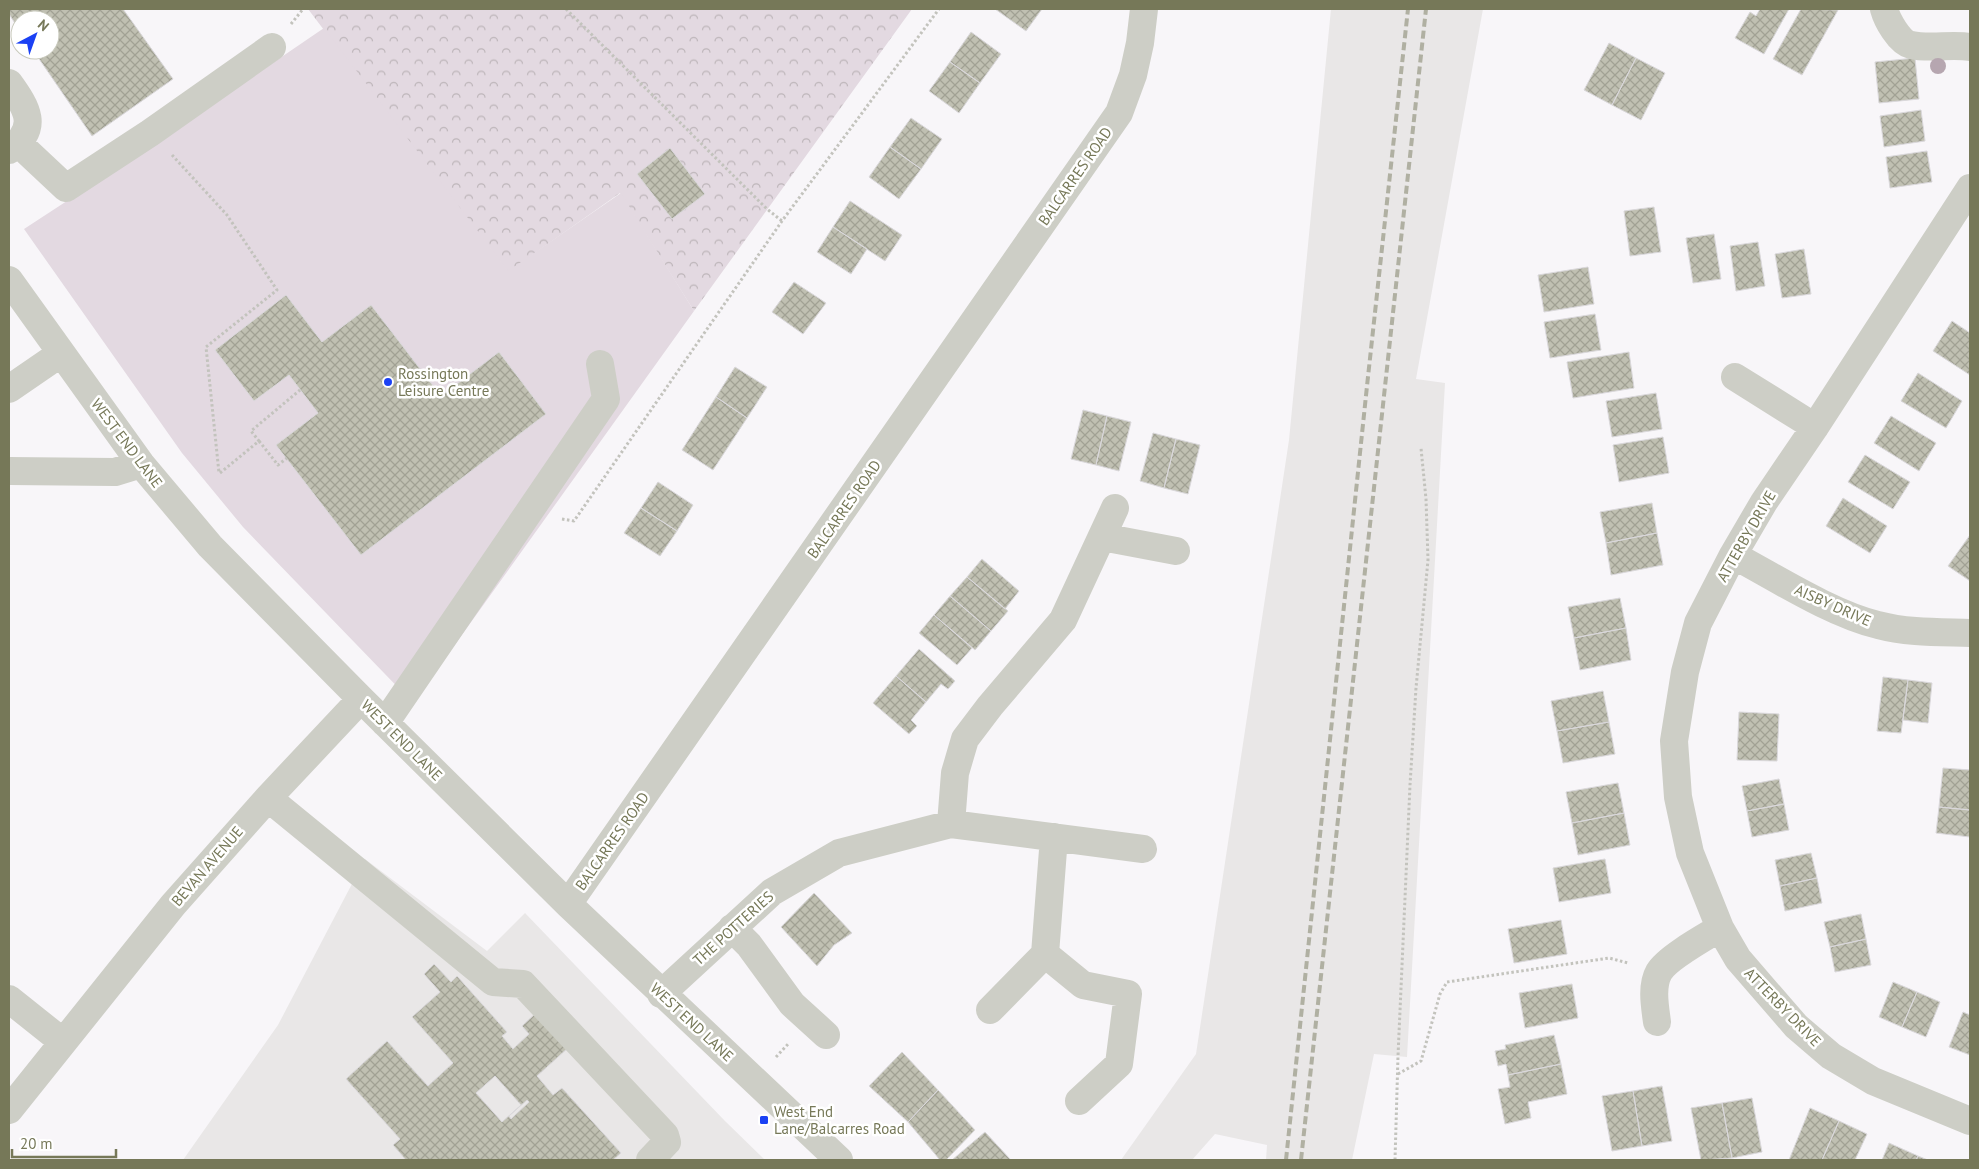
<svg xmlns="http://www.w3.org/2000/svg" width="1979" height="1169" font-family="'PT Sans',sans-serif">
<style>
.built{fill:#e9e7e7}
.forest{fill:url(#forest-crowns)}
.pitch{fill:#e3d9e1}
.building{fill:url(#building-cross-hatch);stroke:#dad8db;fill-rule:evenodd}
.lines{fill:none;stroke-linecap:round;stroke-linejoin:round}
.path{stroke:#c3c3bd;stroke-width:3;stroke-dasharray:2.5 2.5;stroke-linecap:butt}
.minor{stroke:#cdcec6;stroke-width:28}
.rail{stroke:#b0b0a2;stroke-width:4;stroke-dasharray:8 4;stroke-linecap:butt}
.tree{fill:#b6a6b0}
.poi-dot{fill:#1b41f4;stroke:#fff;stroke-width:2}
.labels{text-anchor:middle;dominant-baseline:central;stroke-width:5;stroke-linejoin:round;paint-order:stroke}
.street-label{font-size:15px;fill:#767858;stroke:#fff}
.poi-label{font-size:15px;fill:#767858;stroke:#fff;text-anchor:start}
</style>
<defs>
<pattern id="forest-crowns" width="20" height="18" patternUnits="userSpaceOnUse" patternTransform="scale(1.25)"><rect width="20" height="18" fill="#e3d9e1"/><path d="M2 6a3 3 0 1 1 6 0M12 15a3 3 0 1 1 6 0" fill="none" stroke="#bdb5b9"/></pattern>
<pattern id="building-cross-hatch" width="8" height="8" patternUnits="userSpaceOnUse" patternTransform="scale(1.25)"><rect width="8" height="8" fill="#c0c0b2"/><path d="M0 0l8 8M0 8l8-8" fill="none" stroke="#a1a194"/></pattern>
</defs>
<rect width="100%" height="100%" fill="#f8f6f9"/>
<path class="built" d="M1331,9h152l-67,370 29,4 -38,674 -33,-3 -22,106h-86l1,-15 -52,-11 -23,26h-71l75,-106 93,-614z
M365,859l122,92 38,-38 200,208 40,39h-582l95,-135z"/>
<path class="forest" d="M308,9h604l-218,302 -74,-118 -112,79z"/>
<path class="pitch" d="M324,28l184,243 113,-78 73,118 -281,392 -170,-176 -61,-74 -158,-224 118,-77z"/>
<path class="building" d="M9,9h114l50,70 -81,57 -59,-86h17v-30h-30v11l-11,-17z
M995,9h47l-16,22z
M1760,9h29l-25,45 -29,-16 15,-26 6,4z
M1801,9l37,1 -36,65 -29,-16z
M971,32l30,22 -21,29 -30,-21z
M1609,43l27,15 -24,47 -28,-15z
M1636,58l29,15 -24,47 -29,-15z
M1915,58l4,41 -40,4 -4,-41z
M950,62l30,21 -21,30 -30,-22z
M1921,110l4,31 -41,6 -4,-31z
M911,118l31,21 -21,30 -31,-22z
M890,147l31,22 -22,30 -30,-22z
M670,148l35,46 -33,25 -35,-45z
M1927,151l5,31 -42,6 -4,-31z
M850,201l52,34 -17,26 -52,-34z
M1654,207l7,45 -31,4 -6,-45z
M833,227l34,22 -16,25 -34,-22z
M1714,234l7,45 -28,4 -7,-45z
M1758,242l7,44 -29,5 -6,-45z
M1804,249l7,45 -29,4 -7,-44z
M1588,267l6,37 -50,8 -6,-37z
M794,282l32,21 -23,31 -31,-22z
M286,295l36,47 49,-37 70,91 58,-44 47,62 -185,141 -85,-110 42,-32 -29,-38 -35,26 -39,-51z
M1595,314l6,36 -51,8 -6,-36z
M1952,321l18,12v42l-37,-24z
M1629,352l5,36 -61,10 -6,-36z
M735,367l32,20 -20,31 -31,-21z
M1918,373l44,28 -16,27 -45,-27z
M1656,393l6,36 -50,8 -6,-36z
M716,397l31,21 -34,52 -31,-20z
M1083,410l24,6 -11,49 -25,-6z
M1107,416l24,6 -12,49 -23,-6z
M1891,416l45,27 -17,28 -45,-28z
M1153,433l23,6 -12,49 -24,-7z
M1663,437l6,36 -50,9 -6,-37z
M1176,439l24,6 -12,49 -24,-6z
M1865,455l45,27 -17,27 -45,-27z
M658,482l35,23 -16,26 -36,-23z
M1843,498l44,28 -17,27 -44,-27z
M1652,503l5,30 -51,10 -6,-31z
M641,508l36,23 -17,25 -36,-23z
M1657,533l6,32 -52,10 -5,-32z
M1970,535v46l-22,-15z
M982,559l37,32 -14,18 -38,-32z
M967,577l41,34 -17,20 -41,-35z
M950,596l41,35 -16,19 -41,-35z
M1620,598l6,30 -52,10 -6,-31z
M934,615l38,33 -15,17 -38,-32z
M1626,628l5,32 -51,10 -6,-32z
M919,649l36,32 -7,8 -7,-5 -15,18 -30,-26z
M896,676l30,26 -15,18 6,6 -8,8 -36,-31z
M1883,677l25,3 -7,53 -24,-2z
M1908,680l24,3 -4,40 -25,-3z
M1603,691l6,31 -52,9 -6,-30z
M1739,712l40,2 -2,47 -40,-1z
M1609,722l6,32 -52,9 -6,-32z
M1943,768l27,2v40l-31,-3z
M1779,779l5,25 -37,7 -5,-25z
M1618,783l6,30 -52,10 -6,-31z
M1784,804l5,26 -37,7 -5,-26z
M1939,807l31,3v27l-34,-4z
M1624,813l6,32 -52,10 -6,-32z
M1811,853l6,25 -37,8 -5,-26z
M1605,859l6,34 -52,9 -6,-34z
M1817,878l5,25 -37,8 -5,-25z
M814,893l38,40 -18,12 -17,21 -36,-39z
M1861,914l5,25 -36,8 -6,-25z
M1561,920l6,34 -53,9 -6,-34z
M1866,939l5,26 -36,7 -5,-25z
M434,964l17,18 6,-6 50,56 -5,4 11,13 16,-15 -7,-8 15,-14 32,35 -32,29 16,19 9,-7 59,65 -8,7h-207l-13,-15 7,-6 -54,-60 41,-38 41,45 25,-23 -41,-46 28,-25 -16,-18zM495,1076l26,29 -19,17 -26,-29z
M1893,982l24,10 -15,35 -23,-10z
M1572,984l6,34 -53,10 -6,-35z
M1917,992l23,10 -14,35 -24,-10z
M1963,1012l7,3v40l-21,-8z
M1554,1035l7,29 -53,11 -2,-11 -8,2 -3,-15 11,-2 -1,-4z
M902,1052l36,38 -30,32 -39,-36z
M1561,1064l6,30 -39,8 3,16 -26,6 -7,-35 12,-2 -2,-12z
M1662,1086l10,55 -30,5 -9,-55z
M938,1090l37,40 -29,30h-6l-32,-38z
M1633,1091l9,55 -30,5 -10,-55z
M1752,1098l10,54 -30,6 -10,-55z
M527,1100l2,2 -18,17 -2,-3z
M1722,1103l10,55 -31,2 -10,-52z
M1810,1108l29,13 -17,39h-33z
M1839,1121l28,13 -12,26h-33z
M985,1132l25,27 -1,1h-57z
M1889,1143l29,13 -2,4h-34z
M1918,1156l10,4h-12z"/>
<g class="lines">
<path class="path" d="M566,9l201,200 15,12
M291,24l12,-15
M172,155l55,60 50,75 -71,57 13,126
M259,441l19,24 9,-7
M220,473l39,-32 -8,-10 49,-41
M562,519l12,2 208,-300 157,-212
M776,1057l13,-14
M1398,1074l23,-13 19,-67 7,-12 162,-24 19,5
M1395,1160l3,-104 12,-271 6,-97 12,-128 -2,-61 -5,-51"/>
<path class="minor" d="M1884,9c3,11 15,33 27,36 18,4 41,-1 59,2
M9,83c18,25 31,45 0,67
M18,143l48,45 84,-55 122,-86
M1970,188l-155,239 -51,75 -31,53 -35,68 -13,49 -11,69 4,56 12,56 30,75 18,31 58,67 35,30 42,25 97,40
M9,280l132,184 69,82 151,153 207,205 271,256
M1735,377l80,50
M9,389l51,-35
M9,471l106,1 26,-8
M1102,537l74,14
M1733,555c43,23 99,59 145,70 30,8 62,7 92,8
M385,723l221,-324 -6,-35
M268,798l225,184 30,2 142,151 2,7 -17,18
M951,824l4,-51 10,-34 25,-33 73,-86 52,-112
M568,904l551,-791 14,-38 7,-32 4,-34
M732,928l17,17 43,59 34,31
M1045,954l9,-117
M661,994l111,-102 67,-39 112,-29 192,25
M9,999l54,43
M990,1010l55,-56 38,31 45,9 -9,70 -40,37
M1657,1022c-2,-15 -6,-36 2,-50 8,-14 46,-35 61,-44
M9,1110l164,-205 95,-107 93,-99"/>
<path class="rail" d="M1286,1160l81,-774 41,-377
M1301,1160l125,-1151"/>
</g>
<circle class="tree" cx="1938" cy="66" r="8"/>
<g class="poi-dot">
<circle cx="388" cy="382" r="5"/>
<rect x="759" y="1115" width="10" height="10" rx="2.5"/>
</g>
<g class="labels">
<g class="street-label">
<text transform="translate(1075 176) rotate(-55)">BALCARRES ROAD</text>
<text transform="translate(127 443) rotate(53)">WEST END LANE</text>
<text transform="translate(844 509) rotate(-55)">BALCARRES ROAD</text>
<text transform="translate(1746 536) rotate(-60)">ATTERBY DRIVE</text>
<text transform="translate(1833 605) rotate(24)">AISBY DRIVE</text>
<text transform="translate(402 740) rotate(45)">WEST END LANE</text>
<text transform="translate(612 841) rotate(-55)">BALCARRES ROAD</text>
<text transform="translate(207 866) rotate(-49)">BEVAN AVENUE</text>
<text transform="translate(733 928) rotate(-42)">THE POTTERIES</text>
<text transform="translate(1783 1007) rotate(46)">ATTERBY DRIVE</text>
<text transform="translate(692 1022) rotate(43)">WEST END LANE</text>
</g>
<g class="poi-label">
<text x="398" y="373">Rossington<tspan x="398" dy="17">Leisure Centre</tspan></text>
<text x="774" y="1111">West End<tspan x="774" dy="17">Lane/Balcarres Road</tspan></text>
</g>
</g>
<rect width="1979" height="1169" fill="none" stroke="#767858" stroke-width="20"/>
<g transform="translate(35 35) rotate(41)"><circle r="24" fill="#ffffff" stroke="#c8c9bc"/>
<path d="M0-4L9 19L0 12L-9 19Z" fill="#1b41f4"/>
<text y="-8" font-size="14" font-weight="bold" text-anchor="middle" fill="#767858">N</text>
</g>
<path d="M12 1149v8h104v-8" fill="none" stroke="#767858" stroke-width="2.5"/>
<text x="20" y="1149" font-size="15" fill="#767858" stroke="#ffffff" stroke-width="4" paint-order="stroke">20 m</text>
</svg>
